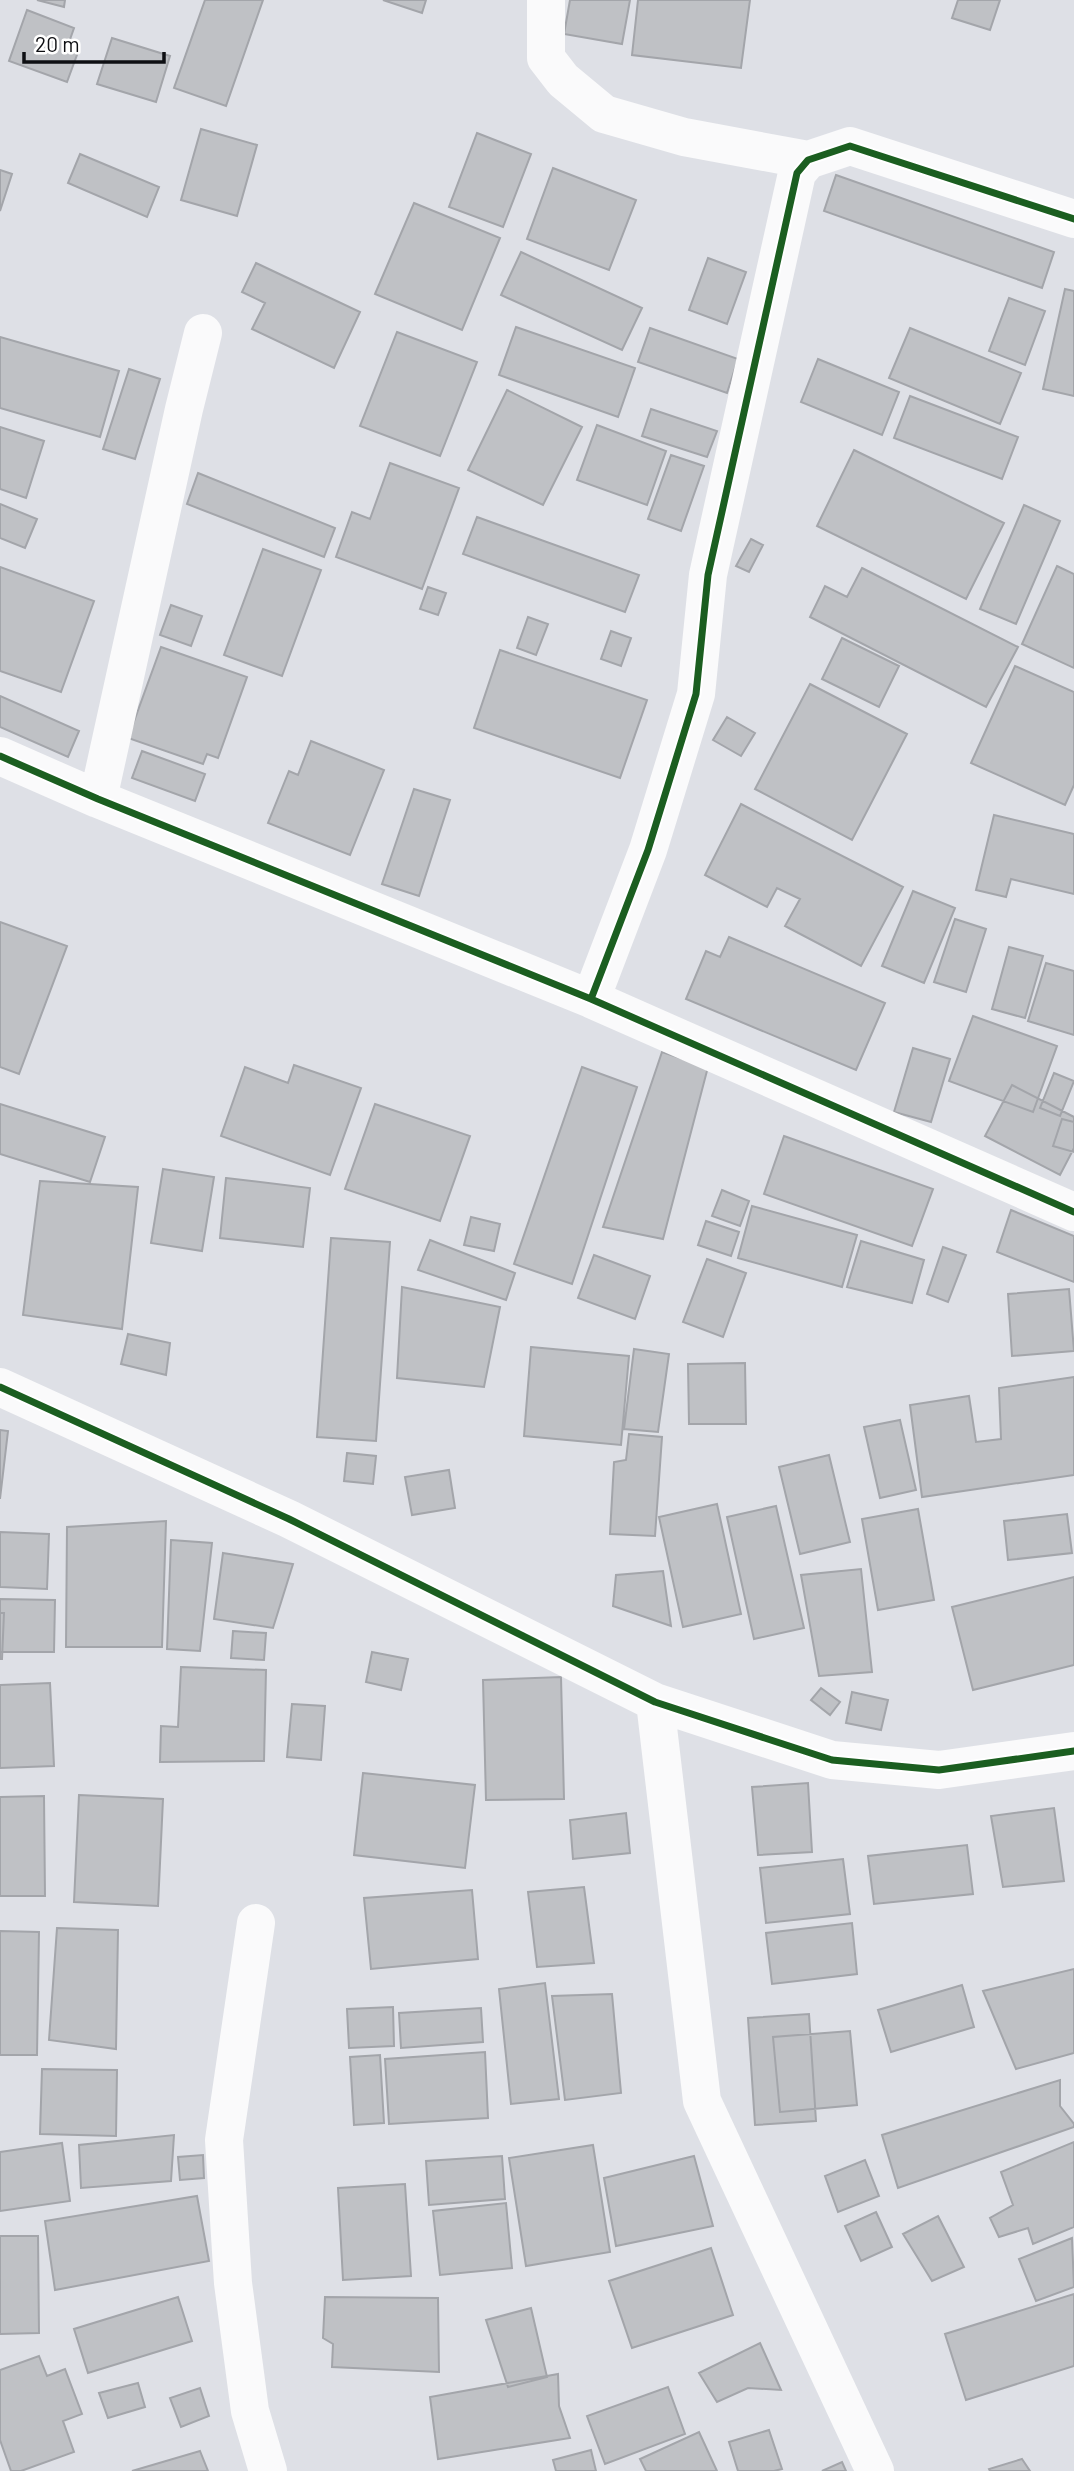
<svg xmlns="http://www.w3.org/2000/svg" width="1074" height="2471" font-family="Barlow,sans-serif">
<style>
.building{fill:#bfc1c5;stroke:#a3a5aa;stroke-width:2}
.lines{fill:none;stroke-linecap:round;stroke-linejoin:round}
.minor{stroke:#fafafb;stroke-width:38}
.cycleway-casing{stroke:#fff;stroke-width:11}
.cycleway{stroke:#1b5e20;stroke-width:7}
</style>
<rect width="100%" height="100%" fill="#dee0e6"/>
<path class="building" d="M37,0h28l-1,7z
M205,0h58l-37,106 -52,-18z
M383,0h43l-4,13z
M570,0h60l-8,44 -58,-10z
M638,0h112l-9,68 -109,-13z
M958,0h42l-10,30 -38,-12z
M27,10l47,18 -7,20 11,4 -11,30 -58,-21z
M112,38l58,18 -14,46 -59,-18z
M201,129l56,16 -20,71 -56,-16z
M477,133l54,21 -28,73 -54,-20z
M80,154l79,33 -12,30 -79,-34z
M553,168l83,32 -27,70 -82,-31z
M0,170l12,4 -12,37z
M836,175l218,77 -12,36 -218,-77z
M414,203l86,35 -38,92 -87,-36z
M521,252l121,56 -20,42 -121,-55z
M708,258l38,14 -19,52 -38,-14z
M256,263l104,49 -26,56 -82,-39 13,-26 -23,-11z
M1065,289l9,2v105l-31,-7z
M1009,298l36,13 -20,54 -36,-14z
M516,327l119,41 -17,49 -119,-42z
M650,328l88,31 -11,34 -89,-31z
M910,328l111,45 -21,51 -111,-46z
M397,332l80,30 -37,94 -80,-30z
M0,337l119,34 -19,66 -100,-29z
M818,359l81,33 -17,43 -81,-33z
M129,369l31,10 -25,80 -32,-10z
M507,390l75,37 -39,78 -75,-35z
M910,396l108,41 -16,42 -108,-41z
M651,409l66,22 -10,26 -65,-21z
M597,425l69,26 -19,54 -70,-25z
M0,427l44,14 -18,57 -26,-9z
M854,450l150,73 -38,76 -149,-73z
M671,455l33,11 -23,65 -33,-12z
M390,463l69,25 -37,101 -86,-32 16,-45 18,7z
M198,473l137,55 -11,29 -137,-53z
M0,504l37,15 -12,29 -25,-10z
M1024,505l36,16 -44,103 -36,-15z
M477,517l162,58 -14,37 -162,-58z
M751,539l12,6 -14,27 -13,-6z
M263,549l58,21 -39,106 -58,-21z
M1057,566l17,8v94l-52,-24z
M0,567l94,34 -33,91 -61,-21z
M862,568l156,79 -32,60 -176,-90 15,-31 22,11z
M428,587l18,6 -8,22 -18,-6z
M171,605l31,11 -11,30 -31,-11z
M528,617l20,7 -12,31 -19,-7z
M611,631l20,7 -10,28 -20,-7z
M842,638l57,28 -20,41 -57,-28z
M161,647l86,30 -29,81 -11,-4 -4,10 -75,-26z
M500,650l147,50 -27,78 -146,-50z
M1015,666l59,26v93l-9,20 -94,-42z
M810,684l97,50 -55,106 -97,-51z
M0,696l79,35 -11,26 -68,-30z
M727,717l28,16 -14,23 -28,-16z
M311,741l73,29 -34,85 -82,-32 21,-52 9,4z
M142,751l63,23 -10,27 -63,-23z
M414,789l36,11 -31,96 -37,-12z
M741,804l162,83 -42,79 -76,-40 15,-27 -23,-11 -10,19 -62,-32z
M994,815l80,19v60l-63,-15 -5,18 -30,-7z
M913,891l42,17 -31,75 -42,-17z
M955,919l31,10 -20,63 -32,-10z
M0,922l67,24 -48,128 -19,-7z
M729,937l156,66 -29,67 -170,-71 20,-48 14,6z
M1009,947l34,9 -18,62 -33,-9z
M1046,963l28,8v64l-46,-14z
M973,1016l84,30 -24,66 -84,-31z
M913,1048l37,11 -19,63 -37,-10z
M662,1052l46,15 -45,172 -60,-12z
M294,1065l67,23 -31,87 -109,-39 24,-69 43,16z
M582,1067l55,20 -65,197 -58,-20z
M1054,1073l20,8 -14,35 -20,-8z
M1012,1085l62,32v31l-14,27 -75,-39z
M0,1104l105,33 -15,45 -90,-28z
M375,1104l95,32 -30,85 -95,-32z
M1062,1119l12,3v30l-21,-6z
M784,1136l149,53 -21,57 -148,-52z
M163,1169l51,8 -12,74 -51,-8z
M226,1178l84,10 -7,59 -83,-9z
M40,1181l98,6 -16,142 -99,-14z
M722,1190l27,11 -9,25 -28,-10z
M752,1206l105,29 -15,52 -104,-29z
M1011,1210l63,26v46l-77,-30z
M471,1217l29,7 -6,27 -30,-6z
M706,1221l33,11 -8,24 -33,-11z
M331,1238l59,4 -14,199 -59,-4z
M430,1240l85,33 -9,27 -88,-30z
M861,1241l63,19 -12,43 -65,-16z
M943,1247l23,8 -18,47 -21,-8z
M594,1255l56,21 -15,43 -57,-21z
M707,1259l39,14 -23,64 -40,-15z
M402,1287l98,20 -16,80 -87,-9z
M1069,1289l5,62 -62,5 -4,-62z
M128,1334l42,9 -4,32 -45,-11z
M531,1347l98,9 -8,89 -97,-9z
M634,1349l35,5 -11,78 -34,-3z
M745,1363l1,61h-57l-1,-60z
M1074,1377v98l-152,22 -12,-92 59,-9 7,46 25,-3 -2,-51z
M900,1420l16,70 -36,8 -16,-71z
M0,1430l8,1 -8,68z
M629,1434l33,3 -7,99 -45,-2 4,-72 12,-2z
M347,1453l29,3 -3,28 -29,-3z
M829,1455l21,87 -50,12 -21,-87z
M449,1470l6,38 -43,7 -7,-38z
M717,1504l24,110 -58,13 -24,-110z
M776,1506l28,122 -50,11 -27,-122z
M918,1509l16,91 -56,10 -16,-91z
M1067,1514l5,39 -64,7 -4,-39z
M166,1521l-4,126h-96l1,-120z
M0,1532l49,2 -2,55 -47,-2z
M171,1540l41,3 -12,108 -33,-2z
M223,1553l70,11 -20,64 -59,-9z
M861,1569l11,103 -53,4 -18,-101z
M663,1571l8,55 -58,-20 3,-31z
M1074,1577v88l-101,25 -21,-83z
M0,1599l55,1 -1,52h-54z
M0,1613h4l-2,46h-2z
M233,1631l33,2 -2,27 -33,-2z
M372,1652l36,7 -7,31 -35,-8z
M181,1667l85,3 -2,91 -104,1 1,-36 17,1z
M561,1677l3,122 -78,1 -3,-120z
M50,1683l4,83 -54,2v-83z
M821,1688l19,14 -10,13 -19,-15z
M852,1692l36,8 -7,30 -35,-7z
M292,1704l33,2 -4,54 -34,-3z
M363,1773l112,12 -10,83 -111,-13z
M808,1783l4,69 -54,3 -6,-68z
M79,1795l84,4 -5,107 -84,-4z
M44,1796l1,100h-45v-99z
M1054,1808l10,73 -61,6 -12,-71z
M626,1813l4,40 -57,6 -3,-39z
M967,1845l6,49 -99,10 -6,-48z
M843,1859l7,55 -84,9 -6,-55z
M584,1887l10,76 -57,4 -9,-75z
M472,1890l6,69 -107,10 -7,-71z
M852,1923l5,51 -85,10 -6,-51z
M57,1928l61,2 -2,119 -67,-9z
M0,1931l39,1 -2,123h-37z
M1074,1969v84l-58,16 -33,-78z
M545,1983l14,116 -48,5 -12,-115z
M962,1985l12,42 -83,25 -13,-42z
M612,1994l9,99 -56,7 -13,-104z
M393,2007l1,39 -45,2 -2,-39z
M481,2008l2,34 -82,6 -2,-35z
M809,2014l7,107 -61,4 -7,-107z
M850,2031l7,74 -77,7 -7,-75z
M485,2052l3,66 -99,6 -4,-65z
M380,2055l4,68 -30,2 -4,-68z
M42,2069l75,1 -1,66 -76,-2z
M1060,2080v26l14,18v3l-176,61 -16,-53z
M174,2135l-3,46 -90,7 -2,-43z
M1074,2142v85l-41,17 -5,-16 -29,9 -9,-19 23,-13 -12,-33z
M62,2143l8,58 -70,10v-59z
M593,2145l17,107 -84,14 -17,-108z
M203,2155l1,23 -24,2 -2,-23z
M502,2156l3,43 -76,6 -3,-44z
M694,2156l19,70 -97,20 -12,-68z
M865,2160l14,36 -41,16 -13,-36z
M405,2184l6,92 -68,4 -5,-92z
M197,2196l12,65 -154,29 -10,-69z
M506,2203l6,65 -72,7 -7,-64z
M876,2212l16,35 -31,14 -16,-35z
M938,2216l26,51 -32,14 -29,-47z
M0,2236h38l1,97 -39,1z
M1072,2238l2,49 -38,14 -17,-42z
M711,2248l22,67 -101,33 -23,-67z
M1074,2294v72l-108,34 -21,-66z
M178,2297l14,44 -104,32 -14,-44z
M325,2297l113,1 1,74 -107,-5 1,-23 -10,-6z
M531,2308l16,69 -39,10 -22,-67z
M760,2343l21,47 -33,-2 -31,14 -18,-29z
M39,2356l8,20 18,-7 17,45 -19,7 11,31 -53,19h-10l-11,-31v-70z
M558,2374l1,32 11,32 -132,21 -8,-62z
M138,2383l7,24 -37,11 -9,-25z
M668,2387l17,47 -80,30 -18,-48z
M200,2388l9,28 -28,11 -11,-29z
M769,2430l13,39 -8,2h-36l-9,-29z
M699,2432l18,39h-71l-6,-12z
M591,2450l5,21h-40l-3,-11z
M200,2451l8,20h-76z
M1022,2459l8,12h-40l-1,-2z
M842,2462l4,9h-24z"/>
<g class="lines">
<path class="minor" d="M546,0v58l17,22 41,34 80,23 124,23
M0,756l98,43 493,200 483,213
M98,799l86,-390 19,-76
M591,999l57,-149 48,-156 12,-119 89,-402 11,-13 42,-14 224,73
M0,1387l289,132 366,183 177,58 107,10 135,-19
M655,1702l47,399 173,370
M256,1923l-32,217 9,143 17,128 18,60"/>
<g class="cycleway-casing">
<path id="cycleway" d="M0,756l98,43 493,200 483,213
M591,999l57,-149 48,-156 12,-119 89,-402 11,-13 42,-14 224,73
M0,1387l289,132 366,183 177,58 107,10 135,-19"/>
</g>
<use href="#cycleway" class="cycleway"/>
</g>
<path d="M24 52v10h140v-10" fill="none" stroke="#0e0f13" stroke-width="3.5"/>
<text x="35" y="52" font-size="21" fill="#0e0f13" stroke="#ffffff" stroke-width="5" paint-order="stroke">20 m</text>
</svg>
